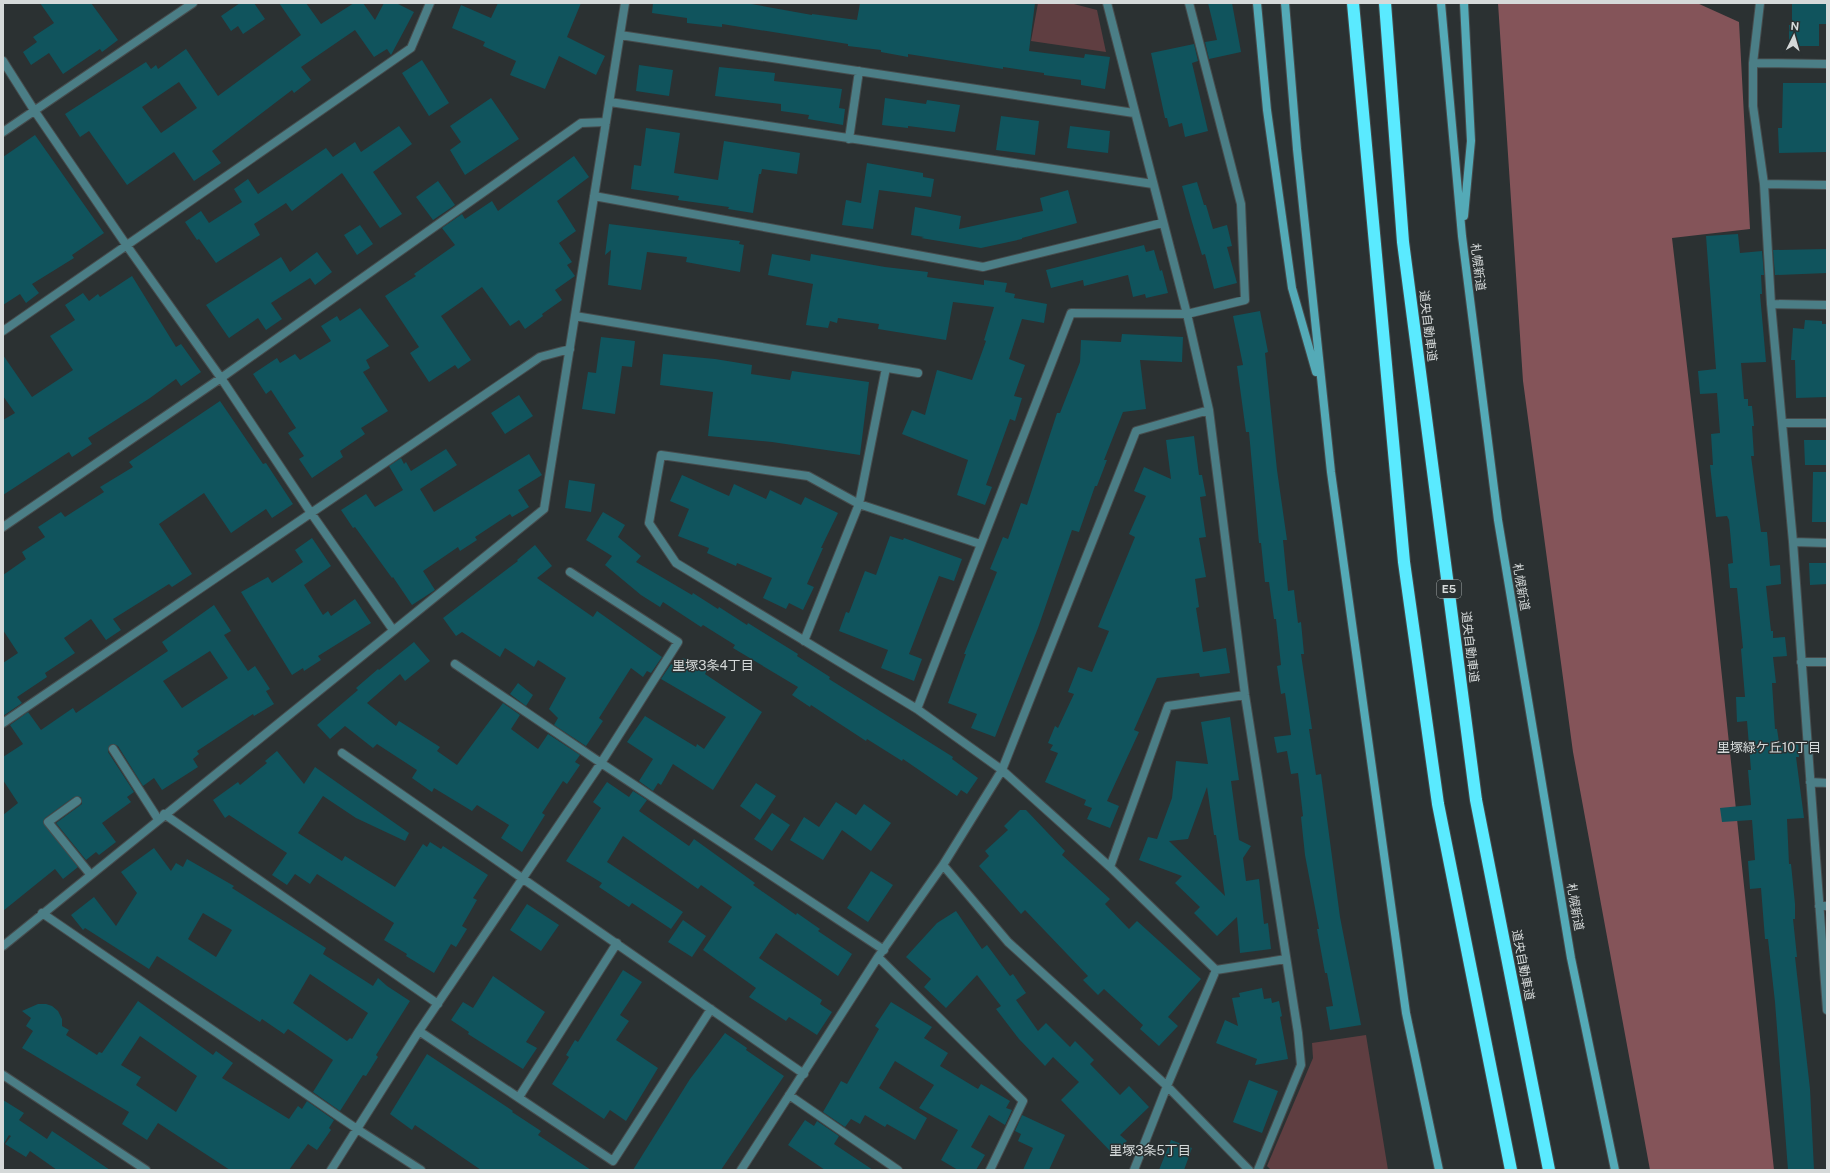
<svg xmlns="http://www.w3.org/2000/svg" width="1830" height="1173" font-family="'Public Sans','Noto Sans JP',sans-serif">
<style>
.green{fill:#5f3e41}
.forest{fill:#845459}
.building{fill:#10545d;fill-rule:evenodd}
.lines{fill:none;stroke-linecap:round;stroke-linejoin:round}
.lane-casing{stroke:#464c4d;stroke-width:10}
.street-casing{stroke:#464c4d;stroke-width:10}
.secondary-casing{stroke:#464c4d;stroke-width:10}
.highway-casing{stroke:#464c4d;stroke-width:14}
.lane{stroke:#4b7e86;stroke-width:8}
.street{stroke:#4b7e86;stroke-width:8}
.secondary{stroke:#54aab7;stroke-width:8}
.highway{stroke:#5aeaff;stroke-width:12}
.labels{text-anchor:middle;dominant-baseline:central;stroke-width:3;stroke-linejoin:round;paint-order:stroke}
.shield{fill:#2b3132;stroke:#a2a7a7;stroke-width:1}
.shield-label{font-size:11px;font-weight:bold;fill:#d5d9d9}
.street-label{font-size:12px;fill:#d5d9d9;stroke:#2b3132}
.neighbourhood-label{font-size:13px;fill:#d5d9d9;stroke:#2b3132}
</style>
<rect width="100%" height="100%" fill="#2b3132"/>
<path class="green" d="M1038,3h32l27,7 9,42 -75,-11z
M1366,1035l22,135h-117l-4,-4 46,-108 -1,-15z"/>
<path class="forest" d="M1498,3h199l42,19 11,207 -78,9 38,325 64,607h-124l-77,-418 -50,-371z"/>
<path class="building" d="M40,3h51l27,37 -16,12 -2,-3 -37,25 -14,-21 -18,12 -8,-13 14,-10 -4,-5 21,-14z
M240,3h14l11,16 -22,15 -5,-8 -7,5 -10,-15z
M279,3h27l15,21 33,-21h9l12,17 9,-17h12l18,9 -23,43 -4,-6 -13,8 -19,-27 -54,37 10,13 -17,13 -2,-3 -80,61 9,12 -27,18 -20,-29 -47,33 -38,-54 -9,6 -15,-23 81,-52 5,7 5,-4 2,4 28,-20 32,47 83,-61zM179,82l18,26 -36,25 -19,-26z
M498,3h83l-14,34 38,19 -9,19 -37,-19 -14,33 -35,-14 6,-14 -33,-15 2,-4 -33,-14 9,-23 30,13z
M653,3h93l66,12v-1l45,6 3,-17h175l-6,48 55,7 1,-4 25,3 -5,32 -24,-4v-5l-37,-5v-2l-41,-6v2l-95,-15v3l-27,-5v-2l-33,-4v-2l-126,-20v3l-35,-4v-5l-35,-5z
M1208,3h24l9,49 -32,7 -4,-17 12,-2z
M1792,3h35v21h-8v22h-30v-21h3z
M1194,44l4,17 -6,2 16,68 -23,6 -3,-14 -13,4 -2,-9h-2l-14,-65z
M422,60l27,43 -20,13 -27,-43z
M639,65l34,5 -4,26 -33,-5z
M719,67l56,6 -1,8 68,8 -3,19 6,1 -2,16 -35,-6 1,-4 -28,-4v-7l-66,-8z
M1783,83h44v69l-48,1 -1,-25h4z
M491,98l28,41 -54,36 -15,-25 11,-8 -11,-16z
M885,98l41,6 1,-4 33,5 -5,27 -47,-6v2l-26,-3z
M1001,116l38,5 -4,34 -39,-5z
M399,126l13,18 -39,28 29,42 -22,14 -38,-55 -50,38 -6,-8 -32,21 6,11 -44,28 -17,-24 -2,1 -12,-18 16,-11 8,12 33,-21 -8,-13 14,-10 10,15 68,-46 7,9 22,-15 6,10z
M1070,126l40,5 -2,22 -41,-5z
M646,128l34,5 -6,40 44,7 6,-39 76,12 -3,21 -35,-5 -1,5h-2l-6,39 -25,-4 1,-2 -51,-7 1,-4 -48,-7 3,-24 7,1z
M35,135l69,98 -32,22 2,3 -42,26 7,9 -13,10 -6,-9 -17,11v-148z
M574,156l15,21 -32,24 19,30 -17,12 13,19 -5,3 8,11 -20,14 7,10 -20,14 1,2 -18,13 -6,-9 -9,6 -28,-39 -41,29 30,44 -13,9 -3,-4 -26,17 -19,-29 9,-6 -34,-51 31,-20 -2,-2 41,-29 -13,-17 20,-14 3,5 27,-18 6,10z
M867,163l56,10v4l11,2 -3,18 -52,-7 -6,39 -31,-4 4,-25 15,3z
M438,181l17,24 -22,15 -17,-23z
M1197,182l7,23h2l7,24 14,-4 5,21 -5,1 10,36 -23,6 -9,-35 -3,1 -10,-33 -10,-36z
M1068,190l9,33 -55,15v1l-41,9 -60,-10 3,-1 -13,-2 4,-28 46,9 -2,13 84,-18 -3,-13z
M609,224l131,17 -1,3 5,1 -4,27 -54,-10 1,-5 -40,-5 -6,38 -33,-5 3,-35 -6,5z
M360,225l13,19 -16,11 -13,-20z
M1738,234l2,19 22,-2 2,24h-3l1,19h-2l6,68 -25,1 3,36h4v7h4l2,20h-2l2,30h-3l10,76h6l3,34 10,-1 1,19 -15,2 5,45h2v7l12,-1 2,19 -14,1 3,26h-4l3,46h2l2,13 19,-1 1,16h-3l8,61 -17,1 2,45h2l4,40v15h-2l4,38h-2l15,132 4,81h-26l-13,-168 -7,-63h-3l-4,-51 -11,1 -2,-28 7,-1 -3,-40 -30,2 -2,-14 31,-3 -3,-35h3l-4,-49 -10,1 -1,-25h9l-4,-48 2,-1 -6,-60h-7l-2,-24 5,-1 -4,-43 -2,-4 -11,1 -6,-52h3l-2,-31 9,-1 -3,-40 -17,1 -2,-23 18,-2 -10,-133z
M1144,245l2,7 8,-2 6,21 2,-1 6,23 -22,5 -1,-4 -12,3 -5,-22 -44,11 -1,-6 -32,8 -5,-18z
M1827,249v24l-52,2 -2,-25z
M317,252l15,20 -17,13 -5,-7 -39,25 11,16 -16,11 -8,-12 -29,20 -23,-33 75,-48 9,15z
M772,254l38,7 1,-7 74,13 43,5 -1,5 57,8v-5l23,3 -2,9 10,2 -1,4 33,6 -3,19 -22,-4 -13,40 16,6 -11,31 8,2 -7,23 -5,-2 -24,66 6,2 -7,18 -28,-10 11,-35 -66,-26 10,-24 13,5 12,-45 35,10 14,-39 -2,-1 10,-33 -41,-5 -7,38 -68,-11 1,-5 -41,-6 -1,5 -7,-2 -2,7 -22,-3 7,-41 -45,-9z
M132,276l44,71 5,-3 20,28 -20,14 -5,-7 -26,19 -62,40 4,6 -20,13 -3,-5 -66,43v-75l12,-7 -12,-17v-41l29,42 41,-27 -23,-34 25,-16 -10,-15 18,-12 6,8 9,-7 2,3z
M360,308l29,38 -23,14 4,8 -7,4 25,39 -27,17 4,6 -25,17 3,6 -31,21 -13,-19 5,-3 -16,-23 8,-5 -25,-38 -5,4 -13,-20 24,-16 3,5 15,-9 5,6 31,-19 -10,-15 16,-10 3,5z
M1260,311l8,41 -3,1 12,117 10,70h-4l5,51 6,-1 4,33 3,-1 3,32h-3l11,75h-3l7,46 5,-1 19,143 21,108 -31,5 -4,-23 7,-1 -6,-33h-2l-8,-44h2l-14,-74 -4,-38 2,-1 -5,-43 -7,1 -4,-23 -10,2 -3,-16 17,-2 -6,-42 -4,1 -4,-28 4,-1 -5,-46h-2l-5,-37h-4l-4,-39h-2l-10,-111h-3l-9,-66 6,-1 -10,-49z
M1805,320l17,1v3h5v73l-31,1 -1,-38h-4l2,-32 11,1z
M1122,334l61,3 -1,25 -42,-2 6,49 -23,3 -19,48h3l-10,26h-2l-16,46 -7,-2 -34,98 -43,109 -24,-9 6,-14 -29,-11 18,-49h-2l33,-82 -7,-3 13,-32 5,2 13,-36 6,2 30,-92h3l20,-51 1,-22 40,2z
M601,337l34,4 -3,26 -10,-1 -7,48 -33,-5 6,-37 8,1z
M663,354l52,5 37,6 -1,9 39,6 2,-9 77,11 -9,73 -88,-13 -64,-6 5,-44 -53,-7z
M519,395l14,21 -28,18 -14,-21z
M220,401l43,63 3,-1 27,41 -21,14 -6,-9 -35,24 -27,-40 -45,31 33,50 -20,13 -3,-3 -56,35 8,11 -15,10 -15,-21 -27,19 11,15 -30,20 2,4 -30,20 5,6 -19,13v-53l15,-10 -15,-23v-55l23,-16 -4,-7 23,-15 -7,-10 23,-15 4,5 39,-25 -4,-5 33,-20 -4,-5z
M1194,436l5,39h3l4,21 -6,1 6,40 -7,1 7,39 -11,2 4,28 -3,1 7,44 23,-4 4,25 -30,4 -1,-4 -42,5 -23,52 5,2 -32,69 12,5 -9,22 -23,-9 5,-11 -8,-3 2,-5 -41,-18 13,-29 -8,-3 3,-5 -5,-2 7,-17 3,2 16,-34 -6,-2 10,-25 14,5 17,-41 -11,-4 37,-90 -6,-3 17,-38 -12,-5 10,-24 27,12 -5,-39z
M1804,440h23v25h-22z
M446,449l11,16 -37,24 14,23 95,-58 13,21 -24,15 11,17 -17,10 -2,-3 -35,23 2,3 -17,11 -2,-4 -35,24 12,19 -23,15 -19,-28 -1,1 -37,-51 -2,1 -12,-18 25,-16 9,13 28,-17 -14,-24 12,-8 3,6 2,-2 5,9z
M1813,472h14v50h-15z
M682,475l47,21 5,-12 32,15 4,-9 31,15 4,-8 33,16 -17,35h2l-16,36 7,3 -11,23 -14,-7 -3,6 -23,-11 9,-20 -35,-15 -1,3 -29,-13 2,-5 -31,-12 11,-27 -19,-8z
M569,480l26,4 -4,28 -26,-4z
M603,512l22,13 -7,12 23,19 -5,6 56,33 1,-2 25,16 1,-2 28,18 1,-2 50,31 -1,2 33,21 -1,2 124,78 -1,2 26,19 -11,16 -6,-4 -4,6 -54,-37 -1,2 -35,-22 -1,2 -55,-36 -1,2 -18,-12 6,-8 -65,-39 2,-3 -32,-20 -2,2 -38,-25 -3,5 -19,-12 -36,-30 7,-9 -26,-16z
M890,536l13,4 1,-2 58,21 -8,22 -15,-5 -30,78 13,5 -8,22 -33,-13 7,-18 -49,-19 7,-19 3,1 16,-42 11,4z
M312,538l19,28 -27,19 19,30 5,-4 3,5 24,-17 16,24 -53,33 3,4 -17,11 -1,-3 -11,7 -51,-83 27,-15 4,6 31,-21 -8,-12z
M535,545l17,21 -15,12 56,39 4,-6 65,46 -11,16 -4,-2 -4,6 -12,-9 -32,50 4,3 -17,25 -32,-21 4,-7 -9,-9 17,-31 -28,-18 -4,7 -29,-19 -5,9 -38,-25 -6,4 -13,-18 75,-57 -1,-1z
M1809,563h18v21l-17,1z
M214,605l17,26 -7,4 24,36 7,-5 15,23 -4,2 8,13 -20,12 -1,-2 -56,37 2,3 -6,5 5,8 -36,23 -8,-12 -11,8 -25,-40 -5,-2 -3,1 -2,7 26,40 -7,5 4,5 -29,21 14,19 -17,13 -3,-3 -10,8 -30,-37 26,-19 -1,-7h-7l-29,21 -2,4 35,45 -15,12 -8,-10 -52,42v-96l15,-12 -15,-23v-23l20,-13 -13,-19 18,-13 13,18 32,-22 3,5 92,-62 -6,-9zM210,651l18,27 -46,30 -19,-27z
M414,642l16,19 -25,20 -5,-7 -33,29 29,23 3,-5 41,26 -3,4 20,14 46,-62 17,12 -9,14 27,20 10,-15 32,21 -5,7 5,3 -13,19 -4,-3 -21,32 3,2 -23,37 -21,-14 8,-13 -32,-20 -5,6 -38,-23 -2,4 -20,-14 5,-8 -40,-26 -4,4 -28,-22 -15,13 -13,-14 41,-35 -2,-2 22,-19 1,1z
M683,658l24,12 -2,4 57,38 -49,78 -40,-26 -12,21 -3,-2 -5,8 -14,-10 14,-22 -26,-17 18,-26 51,31 1,-3 7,5 22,-32 -65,-38 10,-15 6,4z
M518,683l15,12 -7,11 -16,-12z
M1230,717l9,63 -8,1 8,59 12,6 -8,12 3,23 13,-2 5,45 4,-1 3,26 -31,4 -3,-36 -20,19 -23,-23 6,-6 -25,-24 7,-7 -43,-16 9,-23 9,2 15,-41 4,-37 32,3 -7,-42zM1207,787l7,48h2l9,61 -56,-55 19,-2z
M277,751l27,33 11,-17 94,66 -4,8 -49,-23 -33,-22 -25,37 44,28 3,-5 50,31 28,-43 4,3 3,-5 11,7 2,-3 45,29 -15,23 4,2 -15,26 5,3 -11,18 -5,-3 -17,29 -28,-17 1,-2 -23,-14 10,-17 -77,-49 -7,10 -15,-10 -8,11 -15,-10 15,-22 -58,-38 -4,3 -12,-18 25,-18 2,3 27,-22 -2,-2z
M607,782l22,15 4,-6 14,9 -8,11 50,35 5,-7 61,44 -2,2 43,30 1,-2 23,16 -2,2 34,23 -14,22 -62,-43 -17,25 63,42 -2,4 12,8 -15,23 -28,-18 -3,4 -37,-24 7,-9 -53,-38 29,-43 -31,-22 -3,4 -75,-53 -16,26 76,50 -12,17 -39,-26 -3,4 -30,-20 3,-4 -36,-22 35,-53 -8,-6z
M756,783l20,13 -16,24 -20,-14z
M836,802l20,13 8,-11 27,19 -20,28 -29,-21 -19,30 -33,-20 14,-23 15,10z
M1020,810h6l39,41 -3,4 48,44 -5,5 24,25 8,-8 64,58 -33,38 10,9 -19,20 -19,-17 3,-4 -39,-36 -6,6 -15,-15 5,-4 -63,-66 -4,4 -42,-48 10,-10 -4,-5 23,-21 -4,-4z
M772,813l18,12 -18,26 -18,-12z
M154,848l17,23 5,-8 7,4 4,-8 47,27 -2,2 94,60 -3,6 50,32 5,-8 9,8 23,15 -34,54 2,2 -12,19 -3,-1 -23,36 -27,-19 20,-32 -45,-31 -4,5 -22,-15 -2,3 -103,-66 -8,13 -64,-41 -2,2 -12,-15 23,-18 22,29 21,-33 -16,-21zM203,913l29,17 -16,27 -28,-18zM310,974l58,39 -16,26 -2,-1 -3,3 -54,-38z
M871,871l22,14 -25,37 -21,-14z
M527,904l32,21 -18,26 -31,-21z
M956,911l26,38 5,-4 23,31 3,-2 13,19 -10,7 22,31 8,-8 24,24 5,-6 19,19 -4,4 30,31 9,-9 20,21 -29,28 7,6 -14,13 -52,-54 18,-18 -26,-25 -8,9 -26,-27 -23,-30 5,-3 -24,-31 -31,33 -22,-21 7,-8 -25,-22 31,-34z
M683,920l23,16 -14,21 -24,-15z
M623,970l19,12 -22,33 9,6 -13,19 42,28 -32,53 -16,-11 -6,9 -52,-35 17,-27 -3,-2 9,-15 3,2z
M493,976l52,36 -19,30 11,6 -14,21 -55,-35 1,-2 -18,-12 12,-18 10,6z
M1262,988l2,11 7,-1 1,5 7,-2 3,15 -2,1 8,42 -33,6 2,-6 -41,-16 9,-23 13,6 -6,-28 8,-1 -1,-4z
M138,1001l75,54 3,-4 17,12 -11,15 67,41 9,-13 4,3 5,-8 27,19 -5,8 2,2 -14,20 -9,-6 -19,26h-59l-72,-47 -11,17 -25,-16 7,-12 -107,-64 11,-17 -7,-5 5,-8 -9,-7 16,-7h8l6,2 6,5 4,8v7l7,4 -3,5 31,20 2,-3 3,1zM140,1036l57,40 -21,36 -40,-27 5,-8 -20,-12z
M891,1002l41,25 -8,11 24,15 -8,13 38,23 3,-5 29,17 -4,7 6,2 -7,15 -16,-10 -18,32 14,8 -9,15h-18l-17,-10 17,-30 -39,-22 15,-23 -39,-24 -16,27 48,30 -12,22 -28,-16 -2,3 -20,-12 -5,9 -9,-5 -6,8 -22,-15 18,-31 6,3 32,-55 -4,-3z
M725,1033l22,15 -1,2 38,26 -63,94h-88l57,-91z
M427,1054l86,57 -1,1 29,19 -3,4 53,35h-110l-66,-45 -3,5 -22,-16z
M1249,1080l29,11 -16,42 -29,-11z
M3,1100l21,13 -5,7 28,19 5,-8 58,39h-53l-27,-19 -4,6 -21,-13 6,-8 -2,-1 -6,10z
M1022,1115l43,20 -16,35h-26l10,-22 -15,-7 3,-7 -6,-3z
M805,1120l9,6 3,-5 22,15 -5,8 39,26h-48l-37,-25z
M1171,1140l21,8 -8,22h-25z"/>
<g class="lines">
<g class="lane-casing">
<path id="lane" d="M113,749l45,70
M77,801l-29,21 42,52"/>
</g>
<g class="street-casing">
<path id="street" d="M1107,3l80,311 22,96 36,285 53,338 3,32 -43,105
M1760,3l-7,60v43l11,78 7,120 22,238 34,468
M620,35l514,78
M3,61l31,49 93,136 94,132 90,135 82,117
M1753,63l74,1
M610,102l543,82
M3,132l190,-129
M849,139l10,-68
M1764,184l63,1
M594,196l389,71 179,-44
M1771,304l56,1
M575,316l343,57
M3,331l408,-283 19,-45
M1782,423h45
M3,527l218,-149 360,-255 25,-1
M1793,542l34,1
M980,544l-121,-40 -51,-28 -147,-21 -12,68 27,40 241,146 85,61 108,97 106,103 70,-11
M804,641l55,-137 27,-136
M1801,662h26
M455,664l146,99 283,187
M917,709l154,-396 116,1 58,-14 -4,-96 -52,-201
M3,723l537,-366 30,-8
M342,753l462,321
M1810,782l17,1
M164,814l274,190
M943,865l65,77 159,144 82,84
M1110,867l58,-161 77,-11
M1819,906h8
M42,913l315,216 64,41
M3,946l541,-437 81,-506
M878,957l145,144 -33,69
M419,1031l194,130 98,-152
M3,1075l143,95
M789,1095l109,75
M519,1097l98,-154
M331,1170l88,-139 182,-268 77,-121 -108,-70
M741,1170l137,-213 65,-92 59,-95 134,-339 73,-21
M1134,1170l33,-84 49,-116"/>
</g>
<g class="secondary-casing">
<path id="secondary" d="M1257,3l10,107 25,178 24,84
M1285,3l12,146 34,323 75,541 33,157
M1441,3l21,233 36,284 73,438 44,212
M1464,216l7,-75 -7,-138"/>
</g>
<g class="highway-casing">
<path id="highway" d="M1353,3l51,559 34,242 73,366
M1385,3l18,239 73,558 73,370"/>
</g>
<use href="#lane" class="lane"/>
<use href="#street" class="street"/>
<use href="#secondary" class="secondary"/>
<use href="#highway" class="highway"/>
</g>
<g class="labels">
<rect class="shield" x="1437" y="580" width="24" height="18" rx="3"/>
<g class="shield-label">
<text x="1449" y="589">E5</text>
</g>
<g class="street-label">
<text transform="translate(1478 267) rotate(83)">札幌新道</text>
<text transform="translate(1428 326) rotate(83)">道央自動車道</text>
<text transform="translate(1521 587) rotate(80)">札幌新道</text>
<text transform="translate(1470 647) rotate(83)">道央自動車道</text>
<text transform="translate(1575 907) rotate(80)">札幌新道</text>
<text transform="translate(1523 965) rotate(79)">道央自動車道</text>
</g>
<g class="neighbourhood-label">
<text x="713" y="665">里塚3条4丁目</text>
<text x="1769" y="747">里塚緑ケ丘10丁目</text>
<text x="1150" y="1150">里塚3条5丁目</text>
</g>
</g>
<rect width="1830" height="1173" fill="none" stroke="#d5d9d9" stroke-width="8"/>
<g transform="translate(1794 36) rotate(5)" stroke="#2b3132" stroke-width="3" paint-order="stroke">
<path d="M0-3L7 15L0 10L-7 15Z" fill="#d5d9d9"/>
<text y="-6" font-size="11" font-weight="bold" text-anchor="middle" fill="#d5d9d9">N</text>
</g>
</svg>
